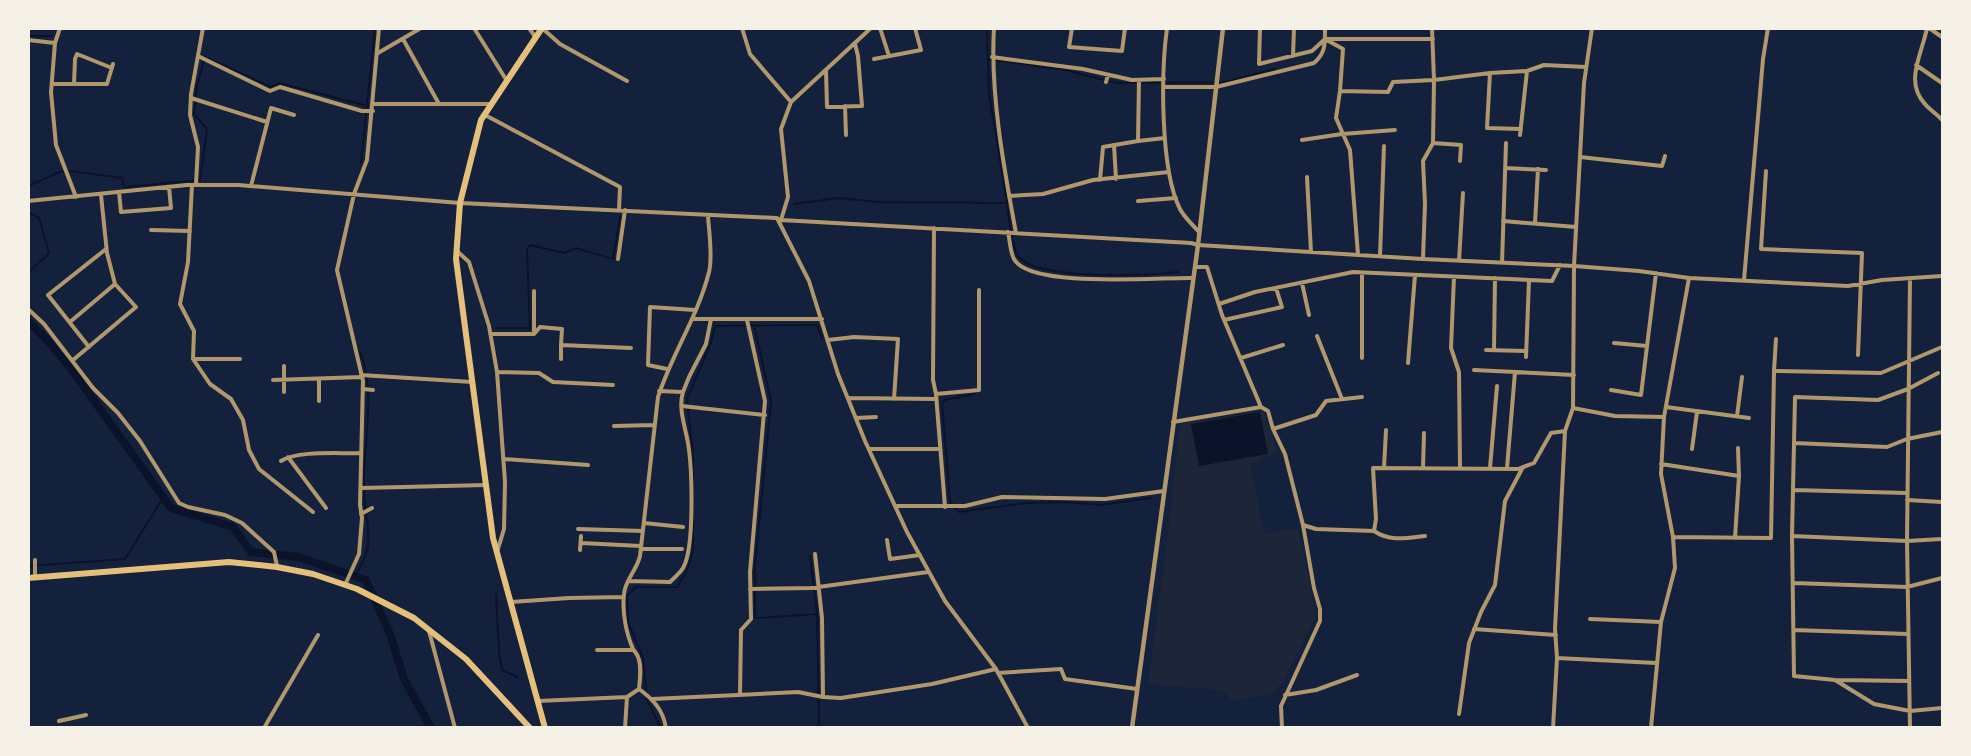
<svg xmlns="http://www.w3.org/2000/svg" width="1971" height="756" font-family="Raleway,sans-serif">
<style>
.green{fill:#1d2539}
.water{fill:#0b132b}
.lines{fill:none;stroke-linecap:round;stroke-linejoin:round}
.stream{stroke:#0b132b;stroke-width:2}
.canal{stroke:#0b132b;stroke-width:8}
.minor{stroke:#b1986c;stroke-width:4}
.tertiary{stroke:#b1986c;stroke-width:4.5}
.primary{stroke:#e5c07b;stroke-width:6}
</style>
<rect width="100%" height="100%" fill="#14213d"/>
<path class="green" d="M1264,411l13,40 -27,13 14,70 34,-6 18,87 -34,68 -13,12 -38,5 -4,-9 -79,-7 18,-133 14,-127z"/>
<path class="water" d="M1260,412l8,42 -69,12 -8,-42z"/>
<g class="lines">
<path class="stream" d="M28,36h24
M988,59l77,11 51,13 109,-1 50,-13
M361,162l14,-134
M28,186l32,-14 11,-1 51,7 2,9 76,-7 7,-51 -13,-15 3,-28 8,-29 66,30 8,-4 89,23
M1007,203c2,12 4,45 12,54 19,23 129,19 159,15
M794,204l44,-6 40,4 129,1 -18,-110 -2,-65
M28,212l11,6 10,35 -21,20
M754,325l17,76 -16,165v50l2,2 60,-4
M496,328h34l-3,-79 3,-4 34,8 12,-5 37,11 7,-42
M975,394l-31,6 -2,4 8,97 9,11 66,-9 44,-1 31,3 51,-7
M810,556l7,58 2,114
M28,566l97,-7 38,-61
M355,576c4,-7 10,-17 12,-25 4,-19 -2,-37 -3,-56 -3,-44 14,-100 -4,-143
M496,594l3,58 3,18 15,7
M661,728l-14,-28 -4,-42 -15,-36 -1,-26 9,-9h41l9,-14 7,-21v-96l-6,-57 24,-56 4,-17 102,-1 5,13"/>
<path class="canal" d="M28,321l20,20 24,29 99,138 62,19 18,25 47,5 68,23 24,54 14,45 27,49"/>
<path class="minor" d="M60,28l-5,15 -4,49 5,53 20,52
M474,28l33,53
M529,28l7,10
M542,28l18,16 67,37
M742,28l8,26 41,48
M880,28l9,28
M994,28c-4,65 10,141 22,205
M1072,28l-3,19 53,4 3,-23
M1167,28c-6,44 -7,142 13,181 4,8 12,15 18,22
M1260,28l-1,36 53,-13 13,-12h108
M1927,28c-5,26 -23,54 -2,76 5,6 12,10 17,16
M1929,28l13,9
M403,39l36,65
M1325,39l18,10 -3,42 -4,27 14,32 8,105
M28,40l27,3
M378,53l43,-25
M198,56l72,35 10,-4 82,24h11
M1293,56l1,-28
M992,57l91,12 49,11 32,-1
M874,59l47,-9 -6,-22
M1916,65l26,18
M826,70l1,37 35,-1 -4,-50 -3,-12
M1490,73l-3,55 34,1
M1139,80l-1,61 27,-3
M1106,82l2,-7
M52,84h55l6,-20
M74,84l1,-25 2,-5 35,14
M1164,87h52l98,-24c12,-10 11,-20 11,-35
M1340,91l48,1 5,-10 41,-2 56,-7 37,-2 17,-6 42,2
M191,98l76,24
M373,104h119
M845,106l1,29
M485,115l135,72 -1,23
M1520,135l7,-64
M1302,140l40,-6 53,-4
M1433,143l28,2 -1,16
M1114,145l2,34
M1580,157l82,9 3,-10
M1505,168l41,2
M1766,171l-5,78 101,4 -4,102
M1307,177l4,75
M1100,180l3,-33 35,-6
M196,184l2,-37 -8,-32 1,-21 12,-66
M192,185l-4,77 -8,42 14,27 -1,28 17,25 21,15 12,21 6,30 10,19 54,43
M251,186l20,-78 23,7
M119,192l2,20 50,-4 -2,-21
M1009,196l34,-2 50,-14 76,-8
M28,201l159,-16h51l222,18 316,15 5,2 410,23 7,2 225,14 151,7 65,5 50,7 159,8 34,-6 60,-4
M1138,201l38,-3
M777,218l32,63 29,93 27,67 42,91 38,69 51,68 32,59
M781,220l7,-23 -7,-68 10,-27 80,-74
M1503,221l73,6
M1535,224l3,-55
M934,228l-1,152 3,14 43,-4v-100
M151,230l39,1
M1008,232c2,8 2,20 6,27 16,30 146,18 179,19
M457,251l12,11 20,64 8,46 8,110 -1,47 -6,20
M1380,256l4,-110
M618,259l7,-49
M1423,259l2,-55 -2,-43 10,-18 1,-63 -2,-52
M1459,261l4,-68
M1502,263l4,-120
M1195,267h12l15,48 39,92 7,4 5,18 12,25 18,71 11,63 6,21v12l-39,85 1,22
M1454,277l-3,71 8,24 1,96
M1744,280l19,-221 5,-31
M1302,283l7,32
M1219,304l36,-12 98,-20 199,9 8,-16
M28,309l16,15 49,64 25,25 22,28 39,62 9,4 37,8 17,8 32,29 3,14
M692,319h130
M1224,320l58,-13 -6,-19
M70,322l45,-38
M490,334h44v-43
M534,334l6,-7 22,2 -1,16 70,3
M1317,336l25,63
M828,340l26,-3 44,2 -4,60
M1614,343l33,3
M89,347l-41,-52 58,-46
M1486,350l40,1
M1494,350l1,-72
M1526,357l3,-77
M1241,358l42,-13
M1362,358v-85
M194,359h46
M561,359v-14
M73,360l63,-53 -21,-23 -8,-31 -6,-58
M1408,363l7,-88
M667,369l-19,-4 2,-58 45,3
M1474,370l100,5
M1774,371l2,-32
M497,372l42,1 14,9 60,3
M1938,373l-30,16 -30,11 -83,-3 -3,139 2,140 41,4 39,24 36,7 32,-3
M361,375l111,7
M319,379v22
M273,380l89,-3
M363,389l10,1
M1611,390l30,5 15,-122
M659,391l24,1 6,-15 17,-33 5,-25
M284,392v-26
M936,394l9,113
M848,398l88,1
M682,406l83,9
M1666,407l83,11
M1573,408l42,8 49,1
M1737,416l5,-39
M856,418l20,-1
M1173,422l88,-15
M614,426l40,-1
M1273,429l43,-14 10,-14 36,-4
M1794,443l93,4 20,-8 35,-7
M869,449h71
M1692,449l5,-37
M288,457l38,51
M503,459l85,6
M281,461c17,-11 59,-7 80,-8
M1661,464l78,12
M1384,468l2,-38
M1423,468l1,-35
M1490,468l7,-82
M1507,468l8,-96
M361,488l125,-3
M1793,490l114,3
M1907,500l35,2
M896,506h69l37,-9 103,2 59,-8
M361,514l11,-6
M644,523l39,4
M1303,525l13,4 58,2 2,-12 -3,-51 145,1 16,-6 17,-30 14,-2
M578,529l65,2
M1374,531c16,11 33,7 51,5
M1792,536l115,5 35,-2
M1673,537l98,1 3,-167 107,2 61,-26
M1735,538l4,-62 -1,-28
M887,540l3,19 30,-4
M581,543l60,3
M641,549h41
M580,550l1,-14
M815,554l7,64 1,79
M35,560v17
M628,581l42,1c4,-4 10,-9 13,-14 12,-20 9,-101 5,-125 -3,-17 -10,-35 -5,-51
M1794,583l113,4 35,-9
M345,585l14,-31 3,-36 -2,-13 3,-124 -26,-111 17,-76 13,-34 12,-132
M750,589l61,-1 117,-16
M511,602l58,-4 54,-1
M1590,619l71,3
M1474,629l82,6
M1794,630l114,4
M429,631l26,97
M597,650h36
M1557,658l99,5
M998,673l63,-4 4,10 72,10
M1835,680l74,1
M639,689c1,-10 3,-23 -1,-32 -1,-3 -3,-5 -5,-8 -7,-16 -11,-37 -9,-55 1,-14 13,-24 16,-38l18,-159c14,-43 40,-81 51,-125 4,-15 0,-40 -1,-56
M639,689c15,11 24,21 27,39
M740,694l1,-64 10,-11 -1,-47 15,-171 -18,-81
M1285,695l31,-5 41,-15
M652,699l146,-7 25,5 18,1 91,-14 64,-15
M538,701l89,-4 12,-8
M1459,714l10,-71 12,-31 14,-27 10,-84 18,-34
M59,721l27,-6
M264,728l54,-93
M625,728l2,-31
M1553,728l4,-70 -2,-29 10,-198 8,-23 1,-142 10,-183 8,-55
M1651,728l10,-106 14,-54 -2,-31 -12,-63 3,-57 25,-139
M1910,728l-3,-187 3,-262"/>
<path class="tertiary" d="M1132,728l66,-483 25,-217"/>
<path class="primary" d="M542,28l-61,92 -21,83 -4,56 37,279 52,190
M28,578l201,-16 48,5 36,7 44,15 57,29 52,41 64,69"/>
</g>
<rect width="1971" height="756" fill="none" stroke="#f6f1e7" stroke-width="60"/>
</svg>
